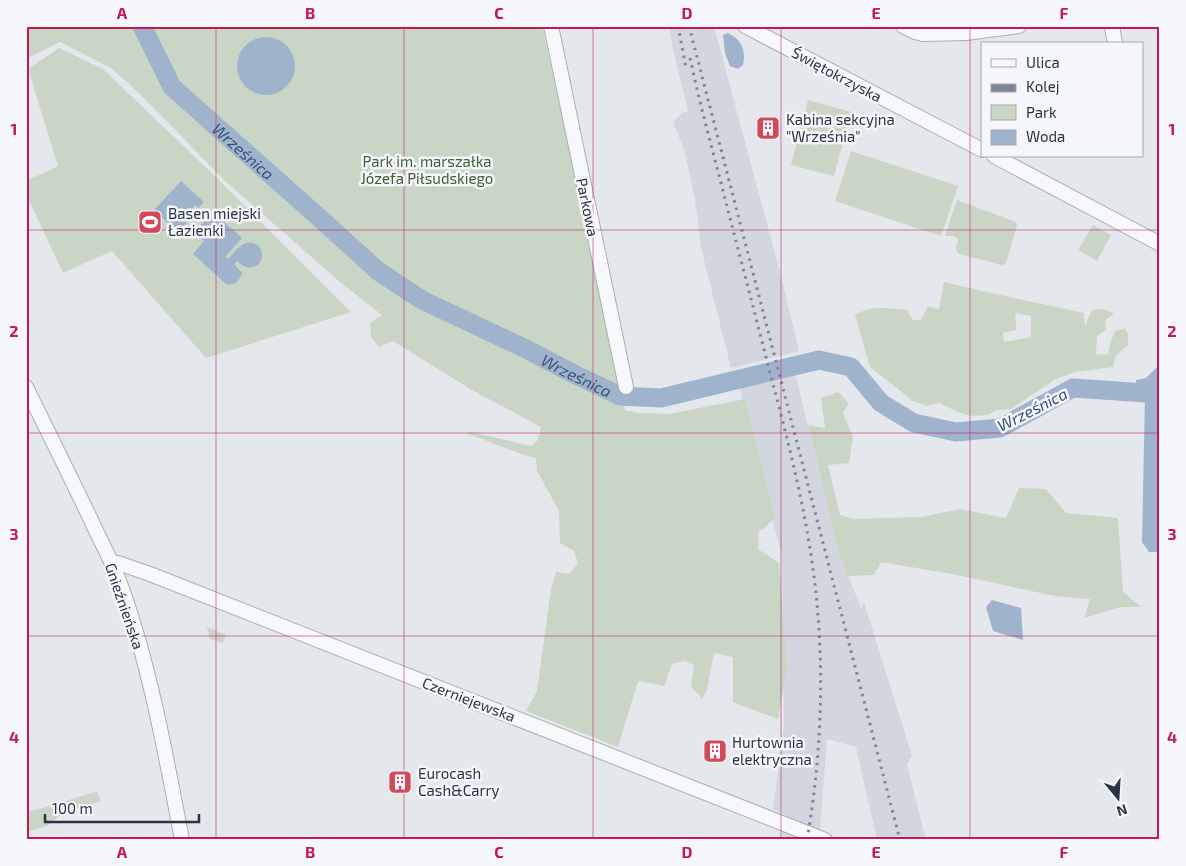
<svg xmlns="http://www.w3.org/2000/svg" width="1186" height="866" font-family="'Exo 2',sans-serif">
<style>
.built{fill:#d2d6de}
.green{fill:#c9d6c5;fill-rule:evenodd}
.water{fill:#9fb4cc}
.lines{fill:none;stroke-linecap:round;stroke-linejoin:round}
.river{stroke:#9fb4cc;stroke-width:19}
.minor-casing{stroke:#a9aeb7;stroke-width:16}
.minor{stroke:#f7f8fa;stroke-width:14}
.rail{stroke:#7d8696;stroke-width:3;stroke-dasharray:2.5 5;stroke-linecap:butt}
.grid{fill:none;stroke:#c2185b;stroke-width:1;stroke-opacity:0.55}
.labels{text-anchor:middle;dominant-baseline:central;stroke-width:5;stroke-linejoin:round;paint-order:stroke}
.street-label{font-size:15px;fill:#2b3445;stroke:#f4f6f9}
.poi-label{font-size:15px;fill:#2b3445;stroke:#f4f6f9;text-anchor:start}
.park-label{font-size:15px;fill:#3f6138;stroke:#f4f6f9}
.water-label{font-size:16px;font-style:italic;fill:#34527a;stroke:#f4f6f9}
.neatline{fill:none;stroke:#c2185b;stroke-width:2}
.grid-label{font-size:16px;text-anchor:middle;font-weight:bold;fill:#c2185b}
</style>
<rect width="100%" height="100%" fill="#e4e7ec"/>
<path class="built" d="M669,26h45l68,254 17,71 -68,17 -25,-100 -5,-21 -6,-47 -10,-48 -12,-30 10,-9 5,-2 -16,-66z
M791,373l5,4 42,173 23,58 3,-6 48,154 -5,8 19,76h-49l-21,-93 -29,-8 -7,90 2,11h-32v-1l-8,-4 5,-20 -14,-6 11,-82 -2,-170 -42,-166 6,-9z"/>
<path class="green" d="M26,26h516l80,365 3,19 14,3 30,1 76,-15 30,118 -10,11 -6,3 -1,18 21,14 8,106 -9,50 -45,-17v-45l-19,-4 -7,37 -5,9 -11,-13 3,-21 -10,-4 -12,3 -8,22 -26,-5 -20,66 -92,-36 11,-20 14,-102 5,-17 14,2 8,-11 -4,-12 -14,-8 -1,-32 -22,-40 -1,-13 -12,-3 -58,-22 5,-1 60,14 7,-6 3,-13 -69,-37 -79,-49 -14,6 -8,-10 -1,-14 12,-8 -41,-32 -117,-103 -84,-86 -29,-26 -51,-26 -34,17z
M59,48l44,21 119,114 129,129 -145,46 -94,-107 -49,22 -37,-79v-13l32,-15 -30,-97z
M808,100l43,12 -17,64 -43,-11z
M851,151l107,35 -17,50 -106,-35z
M957,200l59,22 1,3 -11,38 -4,2 -43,-11c-5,-3 -2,-9 -1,-14l-3,-4h-10z
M1093,225l18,10 -14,26 -19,-11z
M944,282l56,13 84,18 1,13 7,-16 11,-1 11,5 -9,6 1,10 -9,6 -1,18 12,1 2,-11 5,-13 10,-3 3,6v11l-12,10 -3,12 -38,5 -21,8 -43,29 -15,1 -8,5 -16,1 -12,-3 -21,-10 -12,3 -14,-5 -43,-34 -15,-52c15,-10 34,-7 52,-5l6,10h8l7,-13 11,2zM1016,313l15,3v21l-27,5 -1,-9 13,-3c1,-6 -2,-11 0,-17z
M838,392l11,11 -6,10 10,24 -4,26 -21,2 12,50 14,4 67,-2 39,-8 46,9 13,-30 27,1 20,24 52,5 5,74 18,15h-20l-37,11 6,-19 -35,-3 -103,-22 -71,-12 -7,13 -26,1 -10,-26 -30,-125 17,3 -4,-30z
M207,627l19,8 -3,8 -13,-4z
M97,791l4,10 -38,12 -16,13 -21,6v-20l21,-5z"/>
<path class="water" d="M728,33c14,7 18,17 15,32l-5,4 -8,-3 -5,-13 -2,-18z
M237 66a29 29 0 1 1 58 0a29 29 0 1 1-58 0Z
M181,181l23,21 -5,6 -4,-3 -6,7 4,3 -9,11 -7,2 -2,2 -21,-20z
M213,212l29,26 -17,19 3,2c4,-4 8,-10 14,-14 3,-2 7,-3 11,-2 19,6 5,38 -16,18l-3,3 8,9c-3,9 -7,13 -16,11l-33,-30 11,-13 -10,-9z
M1156,368h4v184h-11l-7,-10 3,-145 -9,-3v-14l10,-2z
M992,600l29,8 2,32 -30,-9 -7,-24z"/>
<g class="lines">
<path class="river" id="s1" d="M142,26l30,61 151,134 55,50 44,29 104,49 46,24 48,23 41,2 158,-38 32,7 30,36 33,20 42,9 44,-4 73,-40 87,6"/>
<g class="minor-casing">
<path id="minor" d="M551,26l75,361
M745,26l237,124
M903,26l12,6 8,2 43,-1 53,-7
M1112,26l3,18
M994,156l166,88
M26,387c22,45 44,89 65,133 10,22 22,43 30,66 29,80 45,170 61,254
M112,565l6,-2 32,11 675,266"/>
</g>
<use href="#minor" class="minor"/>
<path class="rail" d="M678,26l8,42
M689,26l211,814
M690,58c9,42 20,83 31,125 16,63 33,126 49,190 18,67 35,134 44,203 11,88 8,177 -7,264"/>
</g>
<path class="grid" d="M216,26v814M404,26v814M593,26v814M781,26v814M970,26v814M26,230h1134M26,433h1134M26,636h1134"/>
<defs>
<g id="building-square" transform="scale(1.25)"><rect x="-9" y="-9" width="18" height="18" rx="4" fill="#d1495b" stroke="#f4f6f9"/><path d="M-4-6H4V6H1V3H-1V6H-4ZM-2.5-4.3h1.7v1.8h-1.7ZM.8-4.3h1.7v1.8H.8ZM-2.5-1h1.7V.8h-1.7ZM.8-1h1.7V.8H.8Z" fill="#fff"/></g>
<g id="stadium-square" transform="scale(1.25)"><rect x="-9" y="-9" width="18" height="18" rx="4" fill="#d1495b" stroke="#f4f6f9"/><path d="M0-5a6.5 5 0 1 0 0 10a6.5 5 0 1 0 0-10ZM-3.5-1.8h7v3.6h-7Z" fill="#fff"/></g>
</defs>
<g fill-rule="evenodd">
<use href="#building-square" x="768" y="128"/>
<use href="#stadium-square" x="150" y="222"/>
<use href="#building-square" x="715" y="751"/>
<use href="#building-square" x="400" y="782"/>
</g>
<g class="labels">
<g class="street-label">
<text transform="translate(837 74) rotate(28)">Świętokrzyska</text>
<text transform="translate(588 207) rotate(78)">Parkowa</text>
<text transform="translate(125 606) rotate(71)">Gnieźnieńska</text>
<text transform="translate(469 699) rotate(21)">Czerniejewska</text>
</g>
<g class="poi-label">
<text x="786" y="119">Kabina sekcyjna<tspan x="786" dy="17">"Września"</tspan></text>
<text x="168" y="213">Basen miejski<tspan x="168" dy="17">Łazienki</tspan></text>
<text x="732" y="742">Hurtownia<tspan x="732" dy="17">elektryczna</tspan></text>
<text x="418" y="773">Eurocash<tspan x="418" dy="17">Cash&amp;Carry</tspan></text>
</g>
<g class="park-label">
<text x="427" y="161">Park im. marszałka<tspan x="427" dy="17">Józefa Piłsudskiego</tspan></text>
</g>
<g class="water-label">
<text stroke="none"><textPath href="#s1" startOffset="164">Wrześnica</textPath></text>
<text stroke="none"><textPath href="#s1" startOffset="569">Wrześnica</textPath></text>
<text transform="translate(1032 409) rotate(-27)">Wrześnica</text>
</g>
</g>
<rect width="1186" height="866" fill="none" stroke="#f4f6f9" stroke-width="55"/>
<rect x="981" y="42" width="162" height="115" fill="#f4f6f9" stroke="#a4a8b1"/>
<rect x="991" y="59" width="25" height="8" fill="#f7f8fa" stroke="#a4a8b1"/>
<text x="1026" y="68" font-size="15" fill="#2b3445">Ulica</text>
<rect x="991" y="84" width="25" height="8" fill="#7d8696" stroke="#a4a8b1"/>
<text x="1026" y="92" font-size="15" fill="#2b3445">Kolej</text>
<rect x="991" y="105" width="25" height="15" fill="#c9d6c5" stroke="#a4a8b1"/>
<text x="1026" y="118" font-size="15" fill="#2b3445">Park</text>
<rect x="991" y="130" width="25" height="15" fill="#9fb4cc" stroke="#a4a8b1"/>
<text x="1026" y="142" font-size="15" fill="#2b3445">Woda</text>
<g transform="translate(1118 798) rotate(162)" stroke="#f4f6f9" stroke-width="4" paint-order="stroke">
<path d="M0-4L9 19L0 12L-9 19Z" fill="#2b3445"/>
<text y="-8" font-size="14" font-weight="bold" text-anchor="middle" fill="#2b3445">N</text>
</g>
<path d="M45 814v8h154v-8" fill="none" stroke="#2b3445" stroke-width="2.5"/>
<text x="52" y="814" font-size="15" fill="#2b3445" stroke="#f4f6f9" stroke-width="4" paint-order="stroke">100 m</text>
<rect x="28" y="28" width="1130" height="810" class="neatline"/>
<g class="grid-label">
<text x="122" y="19">A</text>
<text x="310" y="19">B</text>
<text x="499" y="19">C</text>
<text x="687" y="19">D</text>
<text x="876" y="19">E</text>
<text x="1064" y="19">F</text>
<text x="14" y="135">1</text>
<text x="1172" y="135">1</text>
<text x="14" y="337">2</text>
<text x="1172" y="337">2</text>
<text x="14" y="540">3</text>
<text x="1172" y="540">3</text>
<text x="14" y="743">4</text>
<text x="1172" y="743">4</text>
<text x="122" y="858">A</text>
<text x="310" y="858">B</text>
<text x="499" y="858">C</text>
<text x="687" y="858">D</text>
<text x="876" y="858">E</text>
<text x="1064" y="858">F</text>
</g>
</svg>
